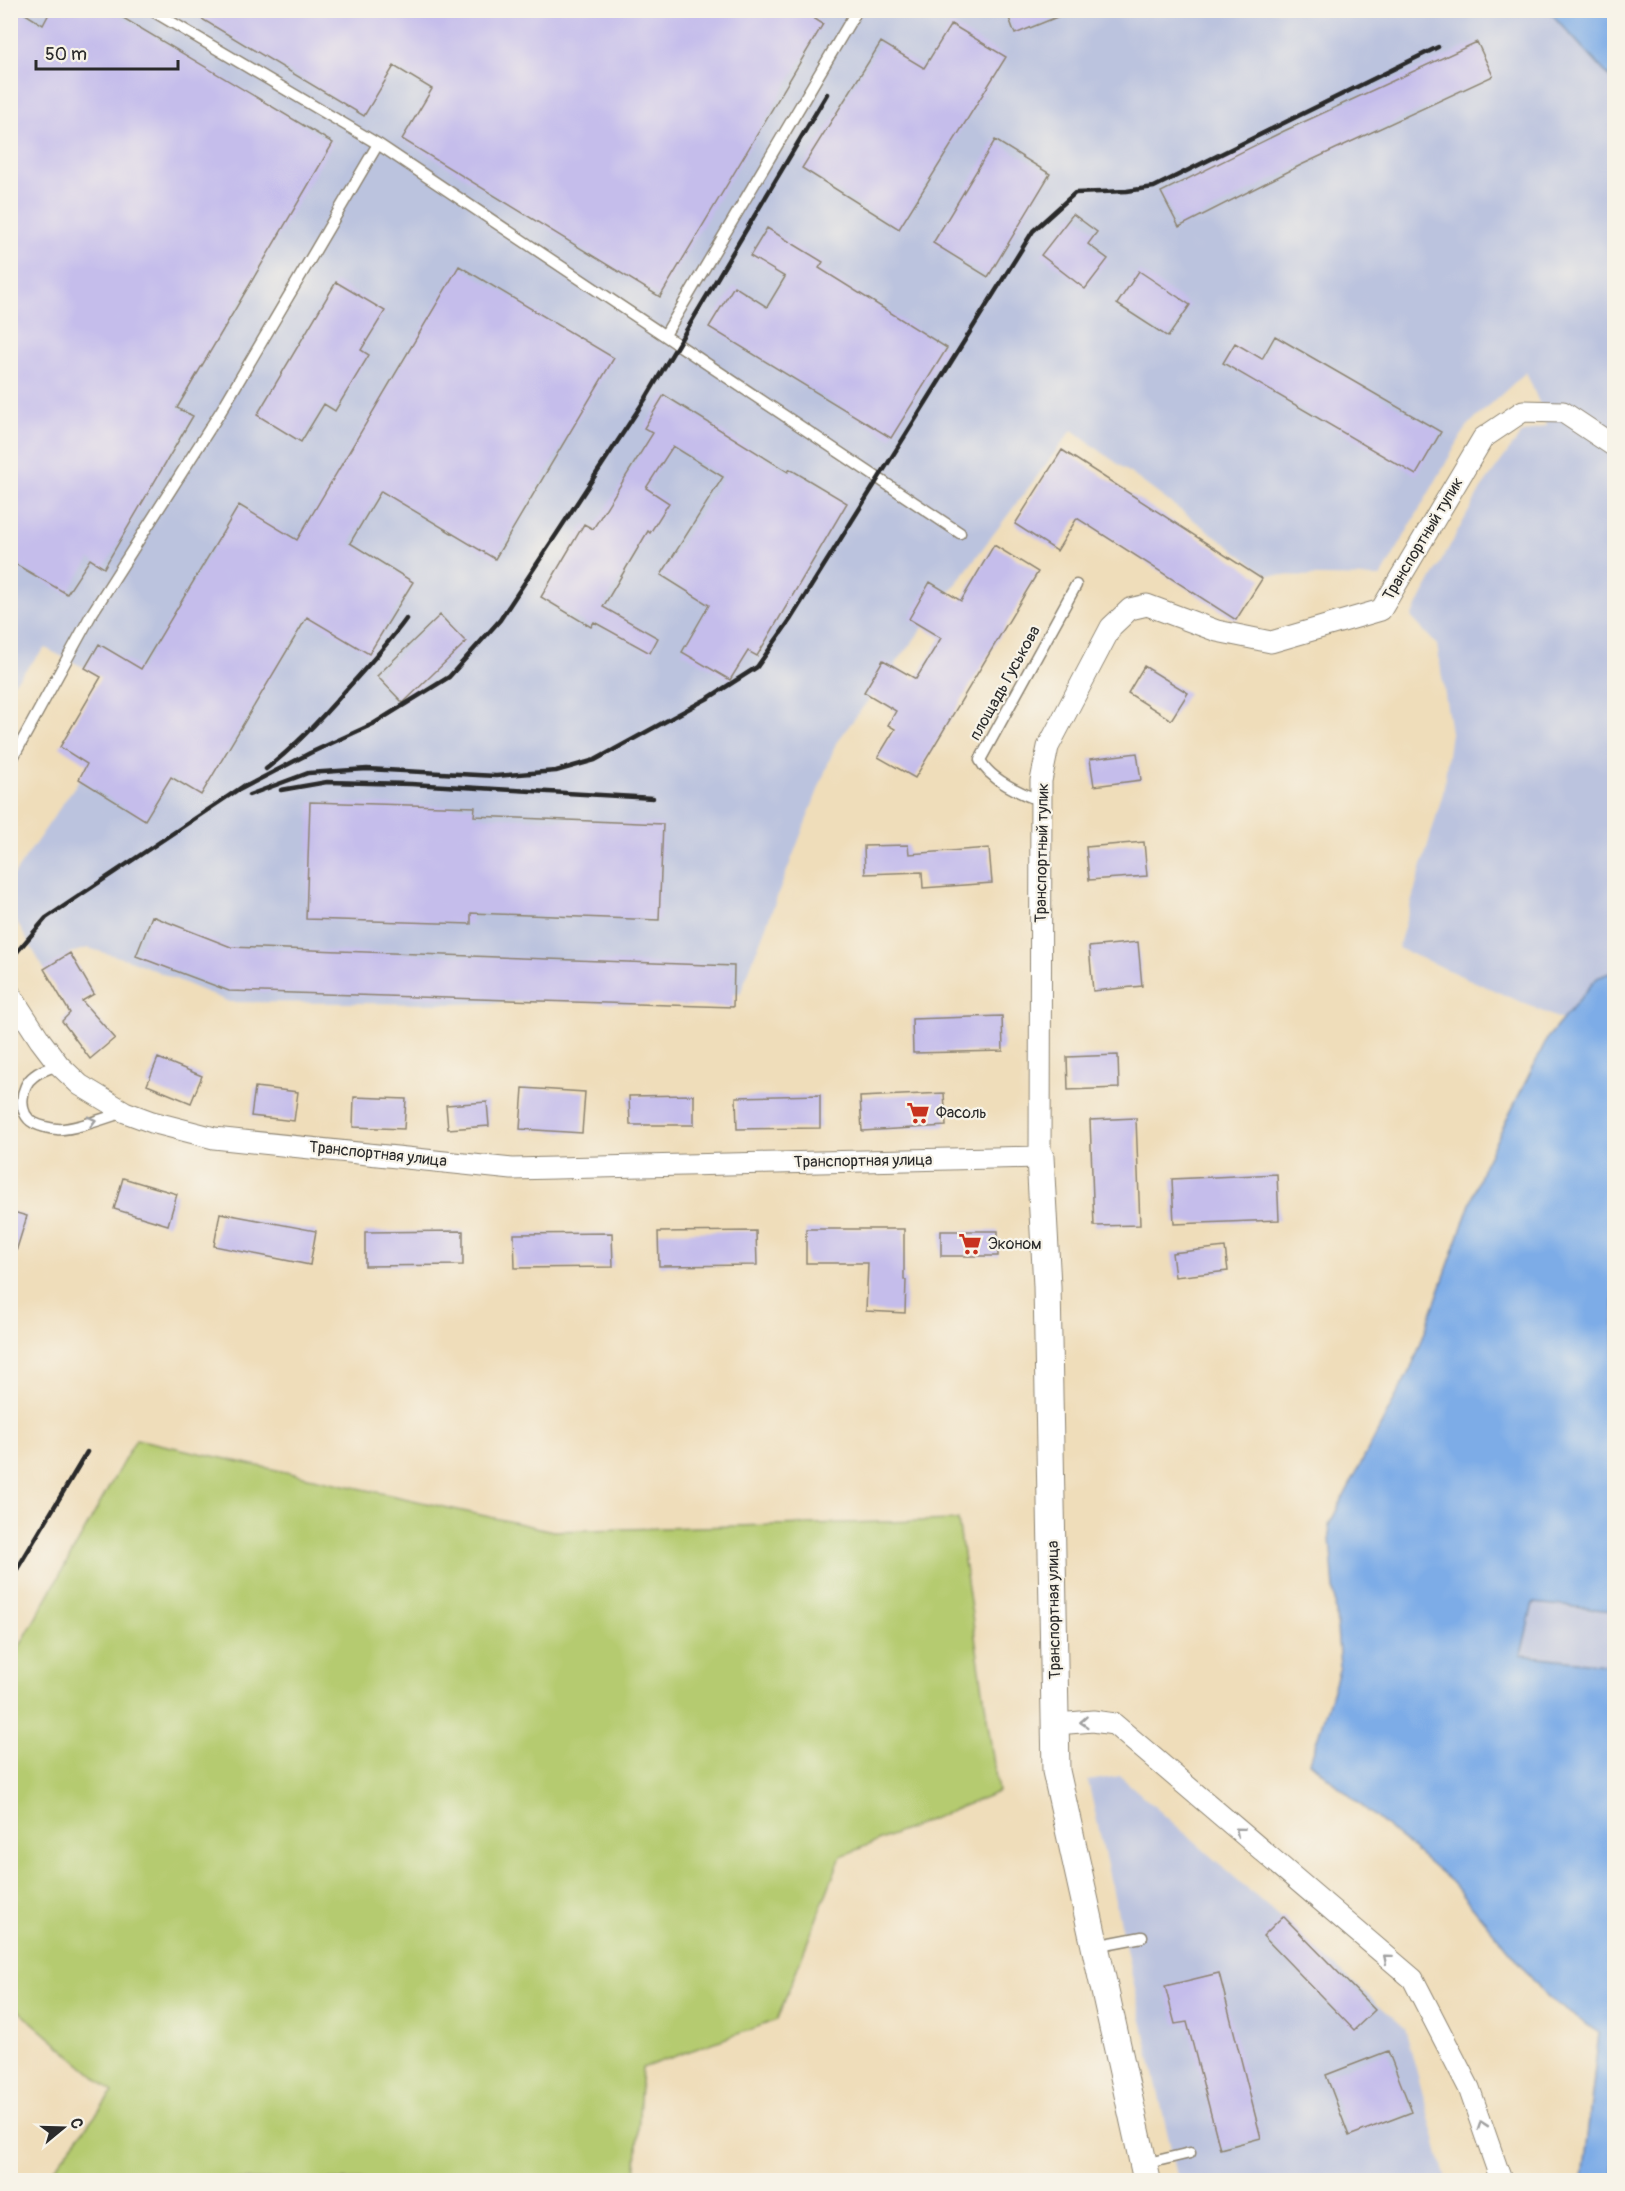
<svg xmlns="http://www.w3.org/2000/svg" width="1625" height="2191" font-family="Pangolin,sans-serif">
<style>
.industrial{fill:#bbc3de}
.green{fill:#b5cb6f;stroke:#707b4d;stroke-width:1.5}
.water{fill:#7dace7;stroke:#546c89;stroke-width:1.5}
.building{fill:#c5bdeb}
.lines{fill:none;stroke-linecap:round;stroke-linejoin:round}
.service-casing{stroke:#8d8472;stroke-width:13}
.minor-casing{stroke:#8d8472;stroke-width:23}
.tertiary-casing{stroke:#8d8472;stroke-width:29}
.service{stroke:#fff;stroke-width:10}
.minor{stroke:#fff;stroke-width:21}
.tertiary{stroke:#fff;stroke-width:27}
.rail{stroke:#2b2b2b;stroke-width:4.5}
.oneway{stroke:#a0a0a0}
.labels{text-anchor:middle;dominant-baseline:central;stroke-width:4.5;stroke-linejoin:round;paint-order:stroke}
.street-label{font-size:16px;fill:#2b2b2b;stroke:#f7f3e8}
.poi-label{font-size:16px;fill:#2b2b2b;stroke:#f7f3e8;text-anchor:start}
</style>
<rect width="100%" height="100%" fill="#f7f3e8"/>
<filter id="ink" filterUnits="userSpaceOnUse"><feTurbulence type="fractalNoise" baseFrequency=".0167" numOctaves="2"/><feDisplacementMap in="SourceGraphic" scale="12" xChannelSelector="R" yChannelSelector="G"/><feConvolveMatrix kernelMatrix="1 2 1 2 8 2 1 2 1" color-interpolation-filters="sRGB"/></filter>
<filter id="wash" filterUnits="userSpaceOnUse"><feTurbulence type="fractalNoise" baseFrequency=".008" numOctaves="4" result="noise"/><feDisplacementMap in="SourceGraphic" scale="24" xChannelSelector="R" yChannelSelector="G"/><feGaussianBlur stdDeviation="1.35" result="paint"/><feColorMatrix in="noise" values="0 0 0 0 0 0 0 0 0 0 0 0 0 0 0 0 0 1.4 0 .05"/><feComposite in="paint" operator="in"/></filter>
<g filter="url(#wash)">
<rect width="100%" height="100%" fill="#efddba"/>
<path class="industrial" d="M1549,10l65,72v889l-17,7 -35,42 -164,-72 45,-155 8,-61 -14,-87 -26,-28 70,-128 40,-55 25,-8 -3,-14 -17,-40 -59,54 -86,151 -113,-2 -196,-145 -236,313 -96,251 -283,10 -228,-2 -96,-41 -45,-13 -18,5 -26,16 -33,-57v-33l68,-99 48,-87 -42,-25 -40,-20 -34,38v-675z
M1533,1603l81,8v54l-93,-10z
M1120,1776l285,252 41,152h-268l-90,-399z"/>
<path class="green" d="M136,1439l417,92 405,-11 40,272 -157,64 -64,164 -135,48 -7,112h-590l68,-88 -102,-88v-342z"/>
<path class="water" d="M1549,11h65v71z
M1614,971v640l-81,-8 -12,52 93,10v515h-32l17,-147 -51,-35 -96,-116 -142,-120 30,-95 -11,-142 85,-163 69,-195 65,-130 49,-59z"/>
<g id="blocks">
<path class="building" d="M10,10h9l24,15 8,-15h59l223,133 -156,265 16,8 -89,152 -14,-9 -23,35 -57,-33z
M187,10h614l22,14 -163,273 -258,-158 30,-50 -38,-23 -30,50z
M1006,10h66v1l-57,23z
M951,24l55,33 -107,172 -97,-61 79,-126 43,26z
M1477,42l16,34 -192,89 -122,62 -18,-35 123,-61z
M995,140l55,34 -62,103 -55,-34z
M1073,214l24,18 -9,12 20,15 -23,30 -44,-34z
M767,228l56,34 -4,6 128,80 -56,90 -182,-111 25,-41 33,21 18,-30 -35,-21z
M459,266l155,92 -119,201 -114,-68 -31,52 63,39 -44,72 -62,-37 -106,178 -30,-18 -26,43 -66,-41 8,-15 -27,-17 41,-70 -16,-9 14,-24 42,25 98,-164 58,35z
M1139,271l51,34 -22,32 -51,-33z
M336,282l49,29 -24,39 8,5 -34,56 -11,-7 -23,38 -44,-27z
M1275,336l166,96 -25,43 -193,-112 12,-20 27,16z
M664,395l124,77 2,-3 57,34 -90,153 -9,-5 -18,29 -48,-28 27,-47 -48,-30 62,-98 -50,-31 -27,42 23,15 -19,30 -2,-2 -45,76 55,31 -8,15 -56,-31 -3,5 -50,-30 43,-73 9,5 60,-96 -9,-5z
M1062,450l200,129 -26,41 -159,-102 -20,33 -42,-27z
M994,545l44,27 -123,206 -37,-21 17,-28 -7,-4 8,-14 -32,-19 19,-32 33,19 25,-41 -32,-19 21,-37 31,19z
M440,615l26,27 -63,61 -26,-27z
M1144,666l44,27 -17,27 -43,-27z
M1137,753l4,27 -47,6 -4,-27z
M310,802l165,5 -1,9 189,8 -4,96 -188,-7v11l-165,-5z
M1144,842l3,34 -58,4 -3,-33z
M908,845l1,9 80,-6 3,35 -69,5 -1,-16 -57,2 -1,-28z
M152,916l79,31 503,19 -1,41 -504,-16 -93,-35z
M1138,942l4,44 -49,5 -4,-44z
M70,953l24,41 -12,7 33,37 -25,21 -28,-38 8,-8 -26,-44z
M1002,1016l1,35 -90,2 -1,-34z
M1118,1055l1,33 -51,2 -1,-33z
M158,1058l44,18 -11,27 -44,-18z
M255,1087l43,5 -4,29 -43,-5z
M523,1088l62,4 -3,41 -62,-4z
M944,1093l2,33 -84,5 -2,-34z
M694,1095v30h-64l-1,-29z
M820,1095v33l-83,1 -1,-32z
M354,1097l52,2 -2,30 -51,-2z
M487,1102l2,24 -41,3 -2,-24z
M1136,1118l4,107 -46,1 -4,-106z
M1277,1174l2,46 -105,4 -2,-45z
M123,1178l54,16 -9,31 -54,-16z
M10,1211l17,5 -13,42 -4,-1z
M220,1213l96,18 -6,34 -96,-19z
M806,1229h98v51h2l-1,33 -39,-2 2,-48h-62z
M463,1231v34l-98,1v-34z
M756,1231l1,34 -98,1 -1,-34z
M941,1231h57v25h-57z
M612,1233l1,34 -98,1 -1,-34z
M1225,1247l3,24 -53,6 -3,-24z
M1283,1916l92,94 -21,20 -91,-94z
M1219,1973l42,165 -41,11 -33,-127 -12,2 -10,-38z
M1388,2051l24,61 -63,24 -23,-61z"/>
</g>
</g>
<g filter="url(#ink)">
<use href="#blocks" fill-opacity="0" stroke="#8d8472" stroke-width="1.5"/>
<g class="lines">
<g class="service-casing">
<path id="service" d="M378,144l582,389
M665,335l192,-325
M10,763l81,-148 130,-204 157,-267 -227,-134
M1041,801c-21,-8 -51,-21 -61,-41l96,-175
M59,1065c-9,3 -18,5 -25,11 -14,10 -17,38 0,47 6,3 17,6 23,6 14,2 51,-12 67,-17
M1095,1946l47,-9
M1144,2164l46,-11"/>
</g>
<g class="minor-casing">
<path id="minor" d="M10,994l30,46 19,25 21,20 45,27 27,10 62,16 298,31 528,-12 1,-376 7,-34 63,-120 19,-18 17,-4 70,26 54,11 110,-32 102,-172 40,-27 40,1 51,34
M1057,1724l36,-3 21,3 299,255 56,109 32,92"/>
</g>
<g class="tertiary-casing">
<path id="tertiary" d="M1040,1157l7,129 9,485 91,409"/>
</g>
<use href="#service" class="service"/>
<use href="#minor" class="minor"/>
<use href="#tertiary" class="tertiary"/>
<path class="rail" d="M266,769c30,-23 55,-50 80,-79 21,-23 42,-46 60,-71
M239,790l71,-37 63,-29 76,-47 51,-57 146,-222 181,-304
M281,790l46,-8 84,2 242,14
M249,795l59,-22 59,-4 129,7 60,-5 39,-11 115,-63 47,-30 33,-47 243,-389 42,-38 52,-2 27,-4 284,-140
M10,960l36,-42 199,-133
M10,1581l77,-129"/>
</g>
<defs><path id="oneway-chevron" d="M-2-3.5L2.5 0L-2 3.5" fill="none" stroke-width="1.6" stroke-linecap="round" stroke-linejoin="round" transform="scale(1.5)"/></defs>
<g class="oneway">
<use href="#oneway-chevron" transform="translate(92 1121) rotate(-15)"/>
<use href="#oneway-chevron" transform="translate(1084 1722) rotate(176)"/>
<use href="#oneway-chevron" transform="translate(1239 1831) rotate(-140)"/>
<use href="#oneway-chevron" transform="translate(1387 1958) rotate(-140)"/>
<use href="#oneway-chevron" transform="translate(1482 2125) rotate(-109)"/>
</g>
</g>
<defs>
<g id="supermarket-bare" transform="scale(1.8)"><path d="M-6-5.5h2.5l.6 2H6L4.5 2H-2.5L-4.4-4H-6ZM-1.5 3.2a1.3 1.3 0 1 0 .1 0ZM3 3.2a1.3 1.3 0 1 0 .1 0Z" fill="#c8321e" stroke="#f7f3e8" stroke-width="2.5" paint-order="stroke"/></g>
</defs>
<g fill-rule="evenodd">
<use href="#supermarket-bare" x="918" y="1113"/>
<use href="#supermarket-bare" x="970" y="1244"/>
</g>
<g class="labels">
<g class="street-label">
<text transform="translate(1423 539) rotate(-59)">Транспортный тупик</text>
<text transform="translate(1005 683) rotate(-61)">площадь Гуськова</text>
<text transform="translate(1042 853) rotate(-89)">Транспортный тупик</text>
<text transform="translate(378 1154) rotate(6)">Транспортная улица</text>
<text transform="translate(863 1161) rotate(-1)">Транспортная улица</text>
<text transform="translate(1054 1610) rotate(-91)">Транспортная улица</text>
</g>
<g class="poi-label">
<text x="936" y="1113">Фасоль</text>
<text x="988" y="1244">Эконом</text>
</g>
</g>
<rect width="1625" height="2191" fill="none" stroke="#f7f3e8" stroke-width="36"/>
<g transform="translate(63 2128) rotate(71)" stroke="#f7f3e8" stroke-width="4.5" paint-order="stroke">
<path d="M0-4.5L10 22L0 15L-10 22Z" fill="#2b2b2b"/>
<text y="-9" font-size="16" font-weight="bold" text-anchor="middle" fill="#2b2b2b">С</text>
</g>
<path d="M36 60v9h142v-9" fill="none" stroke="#2b2b2b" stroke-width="3"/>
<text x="45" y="60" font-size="18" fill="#2b2b2b" stroke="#f7f3e8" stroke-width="4.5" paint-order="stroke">50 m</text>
</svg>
